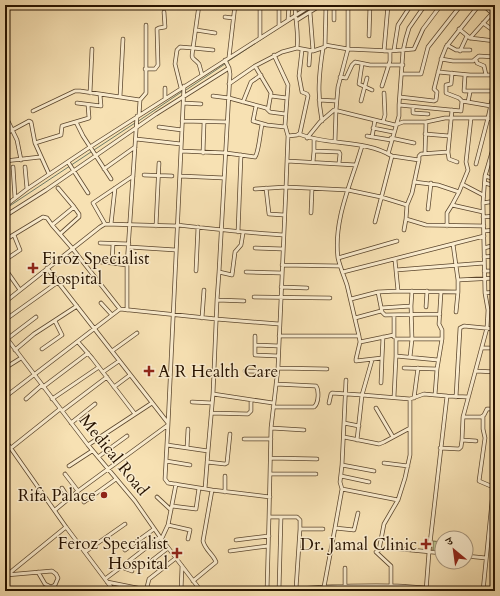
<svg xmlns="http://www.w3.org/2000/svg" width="500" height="596" font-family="Cardo,'Noto Serif Devanagari',serif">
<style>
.green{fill:#bac38e;stroke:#706b47}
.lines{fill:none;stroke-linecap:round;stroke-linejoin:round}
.stream{stroke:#6e7a65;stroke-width:1}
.minor-casing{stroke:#5b462d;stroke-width:4.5}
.minor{stroke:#faecce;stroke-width:3}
.poi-dot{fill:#8f2418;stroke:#faecce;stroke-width:1.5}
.labels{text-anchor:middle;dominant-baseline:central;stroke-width:3;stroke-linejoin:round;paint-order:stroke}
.poi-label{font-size:17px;fill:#271300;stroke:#faecce;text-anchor:end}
.street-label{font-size:17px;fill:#271300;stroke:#faecce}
</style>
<rect width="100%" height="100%" fill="#f7e1b3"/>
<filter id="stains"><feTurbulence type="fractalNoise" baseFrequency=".005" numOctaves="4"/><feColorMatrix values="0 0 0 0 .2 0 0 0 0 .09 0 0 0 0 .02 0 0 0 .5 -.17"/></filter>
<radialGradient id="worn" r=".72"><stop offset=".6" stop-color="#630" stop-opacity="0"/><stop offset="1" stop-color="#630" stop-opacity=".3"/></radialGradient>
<path class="green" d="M433,541l9,1v11l-9,-1z"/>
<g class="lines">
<path class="stream" d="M227,62l53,-35
M186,90l39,-26
M137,122l46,-31
M94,150l41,-27
M5,209l86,-57"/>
<g class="minor-casing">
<path id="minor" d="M279,5v20
M334,5v15
M348,5v44l42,2
M483,5l9,8
M310,12l3,39
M225,17l8,1
M288,20l1,-15
M297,20l24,-15
M483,23l11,8
M459,29l11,9 25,3
M196,30l19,3
M369,36l1,-31
M260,38v-33
M470,38l25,-28
M325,45l23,4 -10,38 -2,23 -1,31
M447,45l9,5h14
M297,48l16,3 12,-4 1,-42
M394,50l4,-25 13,-20
M384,51l4,-46
M460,51l7,-15
M274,55l14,30 -3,40 3,11
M229,57l6,-52
M441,59l12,2h20l6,-5 16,1
M476,60l1,3 7,3 2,9
M362,64l-3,20 13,6
M309,65l1,-14
M145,69h10l3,-4 -1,-36 2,-1 6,-1 -1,-15
M438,72l32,3h25
M452,73l-1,11 -5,1v8l13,5 3,3
M402,74h19l7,-27 33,-42
M202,75l-3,-11c-7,-8 -8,-3 -6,-16l20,2
M465,75l-1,16h30l-6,27 7,2
M340,77l6,1 6,-13 3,-3 15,3h33
M229,84l26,-18
M382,86l8,-25v-10l24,-2 9,-20 18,-24
M165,88v11
M181,88l-6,-24 2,-14 3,-3 13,1 6,-43
M90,93l2,-44
M213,96l16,2 37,10 4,4 15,2
M271,96l16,2
M120,97l3,-58
M400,97l34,4 2,-1 1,-8 -3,-3 8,-32 4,-10 33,-42
M140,100l6,-7v-68
M319,100l17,1
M361,101l6,-23
M243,102l8,-20 10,-7
M468,102l2,-10
M77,103l24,3 -1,-11
M183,103l18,1
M399,105l4,-54 3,-13 3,-10 16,-23
M256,106l-3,15 14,4 18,2
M413,107v6l15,1
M268,110l3,-17 -16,-27 27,-14 15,-4c2,-15 -2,-29 -2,-43
M452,110l-4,42 1,7 8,3
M33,111l42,-20h5l60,9 -1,15
M6,117l11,23 4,20
M182,121l45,1
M322,121c-5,-25 -3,-48 1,-73
M76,122l7,14 28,43
M383,122l2,-7 -1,-22
M159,127l23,3
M373,128l20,4
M5,134l24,-13 2,1 4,21 14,31
M299,134c29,12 65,5 93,22l-17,66
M425,134l24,2
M367,136l24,4
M372,137l3,-17
M307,138l13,-16 14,-12 61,15 8,-3h23l19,-4h43l-12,46
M391,138l23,5
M136,139l45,5
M495,142l-10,34 -2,27 2,90 3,17 -1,18 -24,89h18l3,-2 3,-6h8
M35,143l26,-8 1,-9 27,-8 -1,-13
M362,146l-6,19 -69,-4 -1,26 62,3 33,7 26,8
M181,151l45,2 29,4c4,-5 5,-25 7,-32
M314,151v-12
M203,153l1,-30
M425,153l1,-31
M388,154l11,-38v-11l62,6 1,-10 29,5
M392,156l27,4 -7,33 -5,12 -1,14
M419,160v-4l2,-2 27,-2
M5,161l35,-4
M287,161l1,-25 9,-1 3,-2 8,-37 -1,-2 -5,-2 -3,-16 3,-26
M68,162l20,31
M313,162l1,-11 25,1 1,2 -1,9
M356,165c-10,30 -22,61 -18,93 2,9 6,18 9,27 4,17 8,34 12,51l1,6 34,-7
M13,167l2,31
M25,167l2,22
M104,169l31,-22
M144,175l28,1
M180,176l44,2
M485,176l10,3
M414,182l24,3 21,7 -7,13 31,7
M485,183l10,3
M462,184l21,11
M58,188l16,19 -22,18 20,23 48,61 96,10 63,5
M266,188l3,26 15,1
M255,189l31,-2 -8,181 -7,60 -2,89
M459,192l9,-22 -2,-8 5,-44
M483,203l12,-2
M5,206l22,-17 63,-42 222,-142
M428,209l3,-26
M311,213l1,-24
M5,216l41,-26 110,-76 73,-46
M483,217l12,-1
M105,224l-12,-21 40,-27
M111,224l4,-36
M177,225c36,4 71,8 106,10
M156,226l3,-63
M447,226v-13l5,-8
M404,230l2,-11 20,6 58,1
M484,231l11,-1
M238,232l3,-77
M60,234l19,-17v-3l-5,-7
M5,240l38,-23 4,1 5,7
M100,243l29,1
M113,244l-1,19 15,2
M453,244l5,36
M129,247l47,3
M255,248l28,1
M484,248l11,-3
M484,257l11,-1
M338,258l59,-17
M5,260l15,-10 -6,-15
M395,260l3,31
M101,262l11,1
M282,265l58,1
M47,268l121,155
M6,270l14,20
M396,270l88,-7
M196,271l2,-44
M484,271h11
M219,272l11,-198 -1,-6 -4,-8
M246,272l36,1
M343,272l141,-36
M281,287l26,1
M378,292l4,20 3,3 55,-1
M485,293l10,-1
M254,297l76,1
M351,299l27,-7 20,-1 60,1v-12l37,-2
M217,300l2,-28 13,3 3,-23 6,-7 2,-12
M5,302l95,-75 5,-3 72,2
M101,303l11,12
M426,307l1,-16
M381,308l30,-2 1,-15
M127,310v-45l10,-149
M456,312l2,-20
M394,315v22
M202,318l2,-28
M355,318l26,-7
M5,320l53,-38
M5,336l83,109 47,56 25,36 41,54
M255,336v19l23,1
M279,336h80
M7,339l29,-22
M78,342l14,16 43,56
M360,342l-4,17v2l26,-3 1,-21
M255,345l24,1
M483,348h12
M42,349l20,-14 -7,-14
M15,350l19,-16 43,-28
M112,351l25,-18
M396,356v-17h46
M410,357l2,-18 -1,-33
M5,368l16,-10
M278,368l49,1
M404,368l33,1
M245,371l32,1
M476,371l19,1
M103,372l16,-11
M346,380l-4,85 32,6
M381,383l1,-25
M43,387l45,-34
M114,387l16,-12
M213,394l4,-94 27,1
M447,396l21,1
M5,397l115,-88
M394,397l2,-41 42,4
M456,397l4,-69 4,-2 31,3
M414,398l4,-30
M26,399l16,-14
M52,399l47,-32
M192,402l20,1
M329,403l2,-9 1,-1 30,2 10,-35
M273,407h41c5,-4 5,-17 2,-21l-40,-2
M376,408l17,29
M62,411l45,-34
M211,413l37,1 3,-3v-11
M483,416v13l2,9 -6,43 14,6
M71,423l24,-19
M344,423l15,3
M168,425l-3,54 3,4 44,7 58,7
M271,428l33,2
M410,428v-29
M344,437l35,7 5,-2 26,-14v27l-5,23 -7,22 -14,24 -5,26 -3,2 15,14v20
M244,439h27
M5,440l61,87 48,64
M357,440l5,-45 48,4 14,-5 11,1
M462,440l1,-23
M88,445l64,-42
M167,445l41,6 5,-57 60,9
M11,448l49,-39
M187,448l1,-19
M440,448l19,1 2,-2 1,-7 14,1
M98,457l29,-21
M271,458l46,1
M166,461l24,4
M207,462l18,2 2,-1 3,-29
M384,463l24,3
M342,465l-2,17 2,7 56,11
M69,466l23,-15
M65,474l13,17
M270,474h46
M341,476l28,6
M62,488l7,11
M205,489l3,-38
M342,489l-7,39 19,2 4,-17
M225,492v-16
M157,497l14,13
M84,502l32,-23
M172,506l24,3 3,-21
M55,510l23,-19 90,-66 16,-339
M168,525l22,5 -2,9
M161,540l7,-15 8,-41
M236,540l33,-4
M390,548l52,5
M125,550l29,-21
M230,551l38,-5
M85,552l40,-28
M466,556l20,2
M129,561l31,-24
M150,562l18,-14
M345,568v19
M6,575l46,-4 4,3 2,4 -3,7 -4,2 -6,-3 -7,-12
M7,575l59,-48
M105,579l16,-12 11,4
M193,581l23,-19c-3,-8 -11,-12 -13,-21l9,-51
M107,582l40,8
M324,587l11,-59
M296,589l4,-60
M279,590l2,-73
M146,591l3,-12 27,-21
M181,591l1,-25
M267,591l2,-74h28l3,3v9h23
M273,591c41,-4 82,-6 124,-5 20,1 41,3 61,5
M426,591l3,-39 18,-156 -12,-1 2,-26 5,-30v-9l-3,-6 2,-32
M483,591l12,-119"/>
</g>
<use href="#minor" class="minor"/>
</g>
<g class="poi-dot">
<path d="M31 262h4v4h4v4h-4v4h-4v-4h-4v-4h4z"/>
<path d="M147 365h4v4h4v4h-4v4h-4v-4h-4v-4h4z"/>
<circle cx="104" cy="495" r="4"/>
<path d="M424 538h4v4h4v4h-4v4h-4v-4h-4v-4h4z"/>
<path d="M175 547h4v4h4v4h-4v4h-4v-4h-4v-4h4z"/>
</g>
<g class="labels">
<g class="poi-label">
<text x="42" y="258" text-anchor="start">Firoz Specialist<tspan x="42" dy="20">Hospital</tspan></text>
<text x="158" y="371" text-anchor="start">A R Health Care</text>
<text x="96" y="495">Rifa Palace</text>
<text x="168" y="543">Feroz Specialist<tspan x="168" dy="20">Hospital</tspan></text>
<text x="417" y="544">Dr. Jamal Clinic</text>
</g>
<g class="street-label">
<text transform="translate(114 455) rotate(51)">Medical Road</text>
</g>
</g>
<rect width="500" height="596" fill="none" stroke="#f7e1b3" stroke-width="20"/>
<rect x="6" y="6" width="488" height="584" fill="none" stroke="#271300" stroke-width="2"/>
<rect x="10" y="10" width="480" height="576" fill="none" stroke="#271300"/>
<g transform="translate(454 550) rotate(331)"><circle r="19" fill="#faecce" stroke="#a6957c"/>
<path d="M0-3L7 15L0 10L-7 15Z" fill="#8f2418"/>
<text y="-6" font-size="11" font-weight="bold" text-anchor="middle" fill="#271300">उ</text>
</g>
<rect width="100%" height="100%" filter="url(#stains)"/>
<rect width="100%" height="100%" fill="url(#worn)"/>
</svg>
